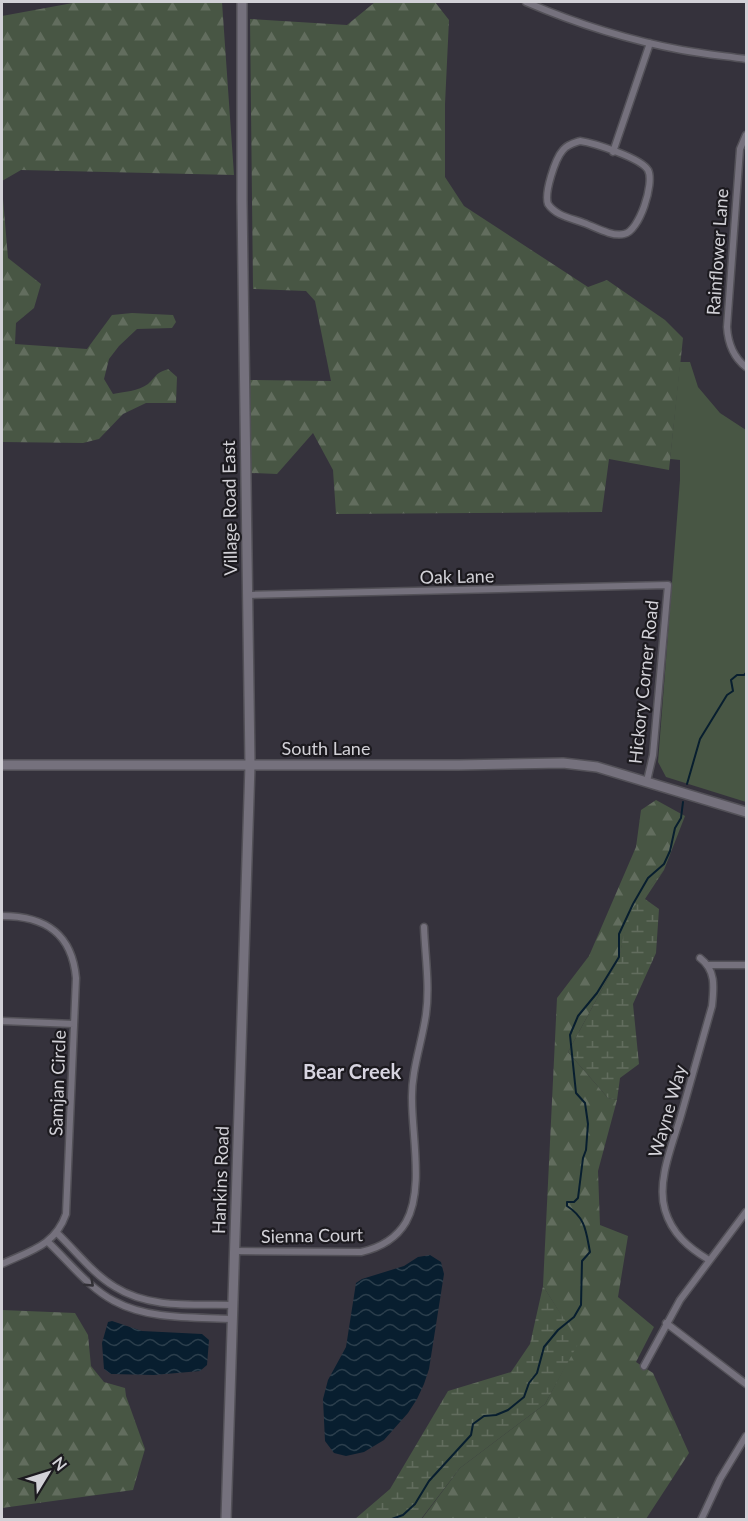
<svg xmlns="http://www.w3.org/2000/svg" width="748" height="1521" font-family="Lato,sans-serif">
<style>
.grass{fill:#485644}
.forest{fill:url(#forest-firs)}
.wetland{fill:url(#wetland-marsh)}
.water{fill:url(#water-waves)}
.lines{fill:none;stroke-linecap:round;stroke-linejoin:round}
.stream{stroke:#081e2f;stroke-width:2}
.street-casing{stroke:#535158;stroke-width:9}
.secondary-casing{stroke:#535158;stroke-width:12}
.street{stroke:#75717d;stroke-width:6}
.secondary{stroke:#75717d;stroke-width:9}
.oneway{stroke:#323036}
.labels{text-anchor:middle;dominant-baseline:central;stroke-width:4.5;stroke-linejoin:round;paint-order:stroke}
.street-label{font-size:18px;fill:#d2d1d7;stroke:#1c1a1f}
.neighbourhood-label{font-size:20px;font-weight:bold;fill:#d7d4e0;stroke:#1c1a1f}
</style>
<defs>
<pattern id="forest-firs" width="22" height="20" patternUnits="userSpaceOnUse" patternTransform="scale(1.5)"><rect width="22" height="20" fill="#485644"/><path d="M5 1l3.5 6h-7zM16 11l3.5 6h-7z" fill="#626d5e"/></pattern>
<pattern id="wetland-marsh" width="20" height="14" patternUnits="userSpaceOnUse" patternTransform="scale(1.5)"><rect width="20" height="14" fill="#485644"/><path d="M1 5h8M5 5V1M11 12h8M15 12V8" fill="none" stroke="#626d5e"/></pattern>
<pattern id="water-waves" width="16" height="10" patternUnits="userSpaceOnUse" patternTransform="scale(1.5)"><rect width="16" height="10" fill="#081e2f"/><path d="M0 5q4-4 8 0t8 0" fill="none" stroke="#2b3e4c"/></pattern>
</defs>
<rect width="100%" height="100%" fill="#35323c"/>
<path class="grass" d="M680,362h10l8,25 22,26 26,17v372l-80,-25 -8,-15 22,-282v-20l-10,-1z"/>
<path class="forest" d="M78,2h144l12,173 -213,-5 -19,11v-165z
M375,2h60l14,18 -4,84v73l19,29 124,81 19,-7 58,40 18,18 -14,132 -60,-11 -7,53 -266,2 -3,-44 -20,-37 -36,41 -26,-1 -1,-93 81,1 -16,-80 -9,-10 -53,-2 -3,-270 97,6z
M2,187l6,71 33,26 -7,24 -18,15 -1,21 72,5 25,-34 20,-2 41,2 3,7 -4,6 -35,1 -18,17 -10,13 -5,20 9,15c10,-2 26,-3 35,-10 9,-8 6,-10 20,-15l9,8 -1,26h-30l-23,11 -24,25 -16,4 -81,-1z
M656,800l29,16 -21,54 -35,44 -10,44 -51,94 40,46 9,2 -19,71 2,54 28,11 -10,61 36,30 -18,35 17,11 36,80 -43,66 -225,1 39,-52 85,-64 33,-62 -35,-56 14,-288 32,-42 47,-109 5,-37z
M2,1310l73,3 13,22 3,31 13,16 21,6 1,8 19,53 -12,41 -131,18z"/>
<path class="wetland" d="M664,870l-19,29 14,10 -3,44 -23,51 6,60 -19,14 -3,22 -9,-2 -40,-46 51,-94 9,-44z
M543,1286l36,56 -34,62 -85,64 -39,51h-66l35,-30 58,-98 63,-19 19,-28z"/>
<path class="water" d="M430,1255l11,7 3,12 -15,95 -5,15 -7,15 -9,14 -24,27 -20,12 -18,4 -12,-3 -9,-12 -2,-42 5,-19 18,-33 10,-64 6,-4 42,-13 14,-9z
M112,1321l30,10 60,3 7,6 -2,25 -7,6 -46,4 -43,-1 -7,-5 -2,-26 6,-21z"/>
<g class="lines">
<path class="stream" d="M687,784l13,-45 27,-44 6,-4 -2,-11 6,-5h7l2,-2
M389,1520l14,-5 12,-11 14,-23 42,-46 2,-11 11,-8 12,-1 12,-5 16,-13 5,-14 8,-10 7,-26 14,-17 16,-13 7,-12 1,-44 8,-9c-4,-20 -4,-34 -23,-46v-4h7l4,-4 5,-40 3,-8 2,-26 -3,-21 -9,-10 -6,-58 8,-19 19,-23 22,-36v-23l14,-30 15,-26 16,-14 6,-13 5,-23 6,-10 2,-16"/>
<g class="street-casing">
<path id="street" d="M526,2c49,21 102,38 156,48 21,4 43,6 64,9
M746,135l-6,14 -13,178c1,16 6,30 19,40
M580,141c14,2 61,17 68,29 7,13 -9,62 -24,64 -12,3 -29,-7 -40,-11 -13,-5 -28,-7 -36,-19 -4,-11 7,-45 15,-54 5,-6 11,-7 17,-9z
M613,152l37,-109
M247,595l421,-10 -15,170 -6,26
M2,916c43,0 70,17 74,62l-10,236c-11,32 -37,37 -64,50
M700,958c16,12 14,29 12,48 -10,36 -20,71 -30,106 -8,29 -26,68 -17,98 7,24 24,38 44,50
M709,965h37
M2,1021l72,3
M57,1233c19,18 36,41 58,54 35,22 79,17 118,18
M48,1242c21,20 41,46 66,59 35,19 80,16 119,18
M235,1251l126,1c18,-4 35,-13 45,-30 18,-32 6,-86 6,-122 -1,-29 10,-57 14,-86 4,-28 -1,-59 -2,-87
M666,1323l80,61
M644,1366l36,-66 66,-88
M701,1520l19,-41 26,-43"/>
</g>
<g class="secondary-casing">
<path id="secondary" d="M2,765h457l104,-2 34,4 149,45
M226,1520l24,-755 -8,-564v-199"/>
</g>
<use href="#street" class="street"/>
<use href="#secondary" class="secondary"/>
</g>
<defs><path id="oneway-chevron" d="M-2-3.5L2.5 0L-2 3.5" fill="none" stroke-width="1.6" stroke-linecap="round" stroke-linejoin="round" transform="scale(1.5)"/></defs>
<use class="oneway" href="#oneway-chevron" transform="translate(90 1283) rotate(43)"/>
<g class="labels">
<g class="street-label">
<text transform="translate(717 252) rotate(-86)">Rainflower Lane</text>
<text transform="translate(229 508) rotate(-91)">Village Road East</text>
<text transform="translate(457 576) rotate(-1)">Oak Lane</text>
<text transform="translate(643 682) rotate(-84)">Hickory Corner Road</text>
<text x="326" y="748">South Lane</text>
<text transform="translate(57 1083) rotate(-88)">Samjan Circle</text>
<text transform="translate(667 1111) rotate(-74)">Wayne Way</text>
<text transform="translate(220 1180) rotate(-88)">Hankins Road</text>
<text transform="translate(312 1235) rotate(-1)">Sienna Court</text>
</g>
<g class="neighbourhood-label">
<text x="352" y="1071">Bear Creek</text>
</g>
</g>
<rect width="748" height="1521" fill="none" stroke="#d2d1d7" stroke-width="6"/>
<g transform="translate(48 1473) rotate(52)" stroke="#1c1a1f" stroke-width="4.5" paint-order="stroke">
<path d="M0-4.5L10 22L0 15L-10 22Z" fill="#d2d1d7"/>
<text y="-9" font-size="16" font-weight="bold" text-anchor="middle" fill="#d2d1d7">N</text>
</g>
</svg>
